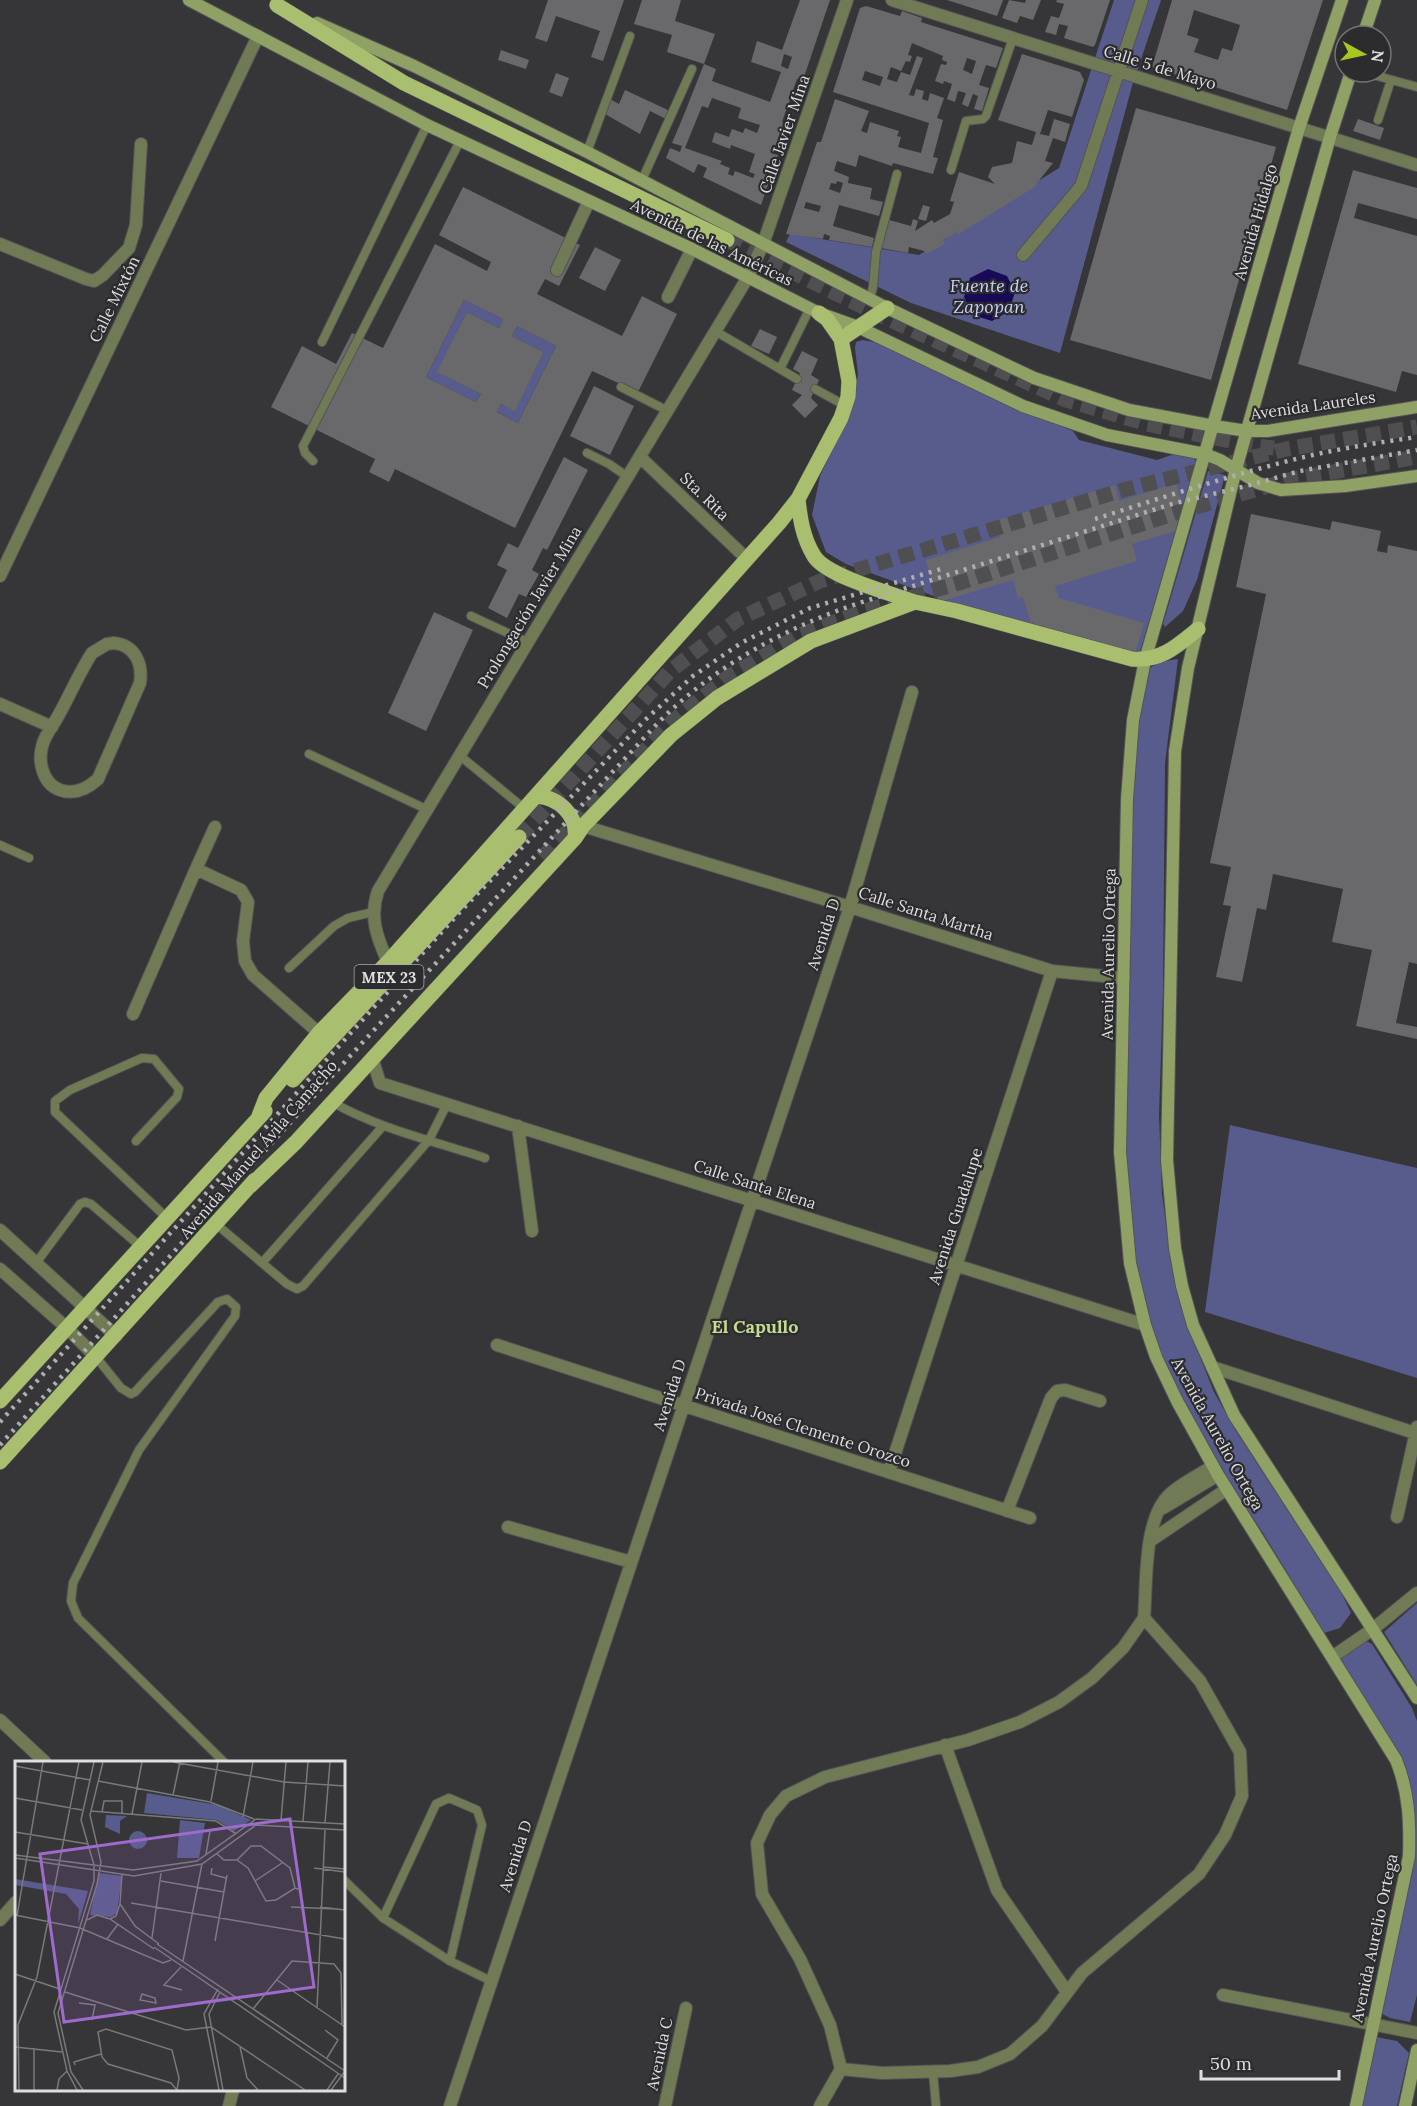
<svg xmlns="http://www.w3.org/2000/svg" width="1417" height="2106" font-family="Lora,serif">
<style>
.green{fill:#585c8c}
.water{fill:#180a56}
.building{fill:#69696c;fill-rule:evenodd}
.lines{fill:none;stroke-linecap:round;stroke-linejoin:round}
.primary-tunnel{stroke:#4f4f51;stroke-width:15;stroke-dasharray:15 8;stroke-linecap:butt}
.lane-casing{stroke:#545456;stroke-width:10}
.street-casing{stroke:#545456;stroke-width:14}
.secondary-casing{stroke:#545456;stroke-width:14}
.primary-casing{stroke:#545456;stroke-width:16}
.lane{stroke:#707b55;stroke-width:8}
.street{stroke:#707b55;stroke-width:12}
.secondary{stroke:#90a165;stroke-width:12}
.primary{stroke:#a9be6f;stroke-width:15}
.rail{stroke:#afafb1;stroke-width:4.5;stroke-dasharray:3 6;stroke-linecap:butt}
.labels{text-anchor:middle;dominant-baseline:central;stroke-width:4.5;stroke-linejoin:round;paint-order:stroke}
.shield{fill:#2c2c2e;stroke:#a9a9ab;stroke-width:1.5}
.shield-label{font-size:15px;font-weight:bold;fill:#dedee0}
.street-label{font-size:16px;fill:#dedee0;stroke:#2c2c2e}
.water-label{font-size:18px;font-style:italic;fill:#cad0fc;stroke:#2c2c2e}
.neighbourhood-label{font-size:18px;font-weight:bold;fill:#c5da8f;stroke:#2c2c2e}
.inset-road{fill:none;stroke:#79797b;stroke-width:1.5}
.view{fill:#9e6acb;fill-opacity:0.15;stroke:#9e6acb;stroke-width:3}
.inset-edge{fill:none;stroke:#dedee0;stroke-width:3}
</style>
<rect width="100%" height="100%" fill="#363638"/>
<path class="green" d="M1114,0h47l-29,86 -72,267 -149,-50 -125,-61 4,-8 129,21 140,-87z
M464,300l39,19 -4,9 -32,-16 -29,60 43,22 -5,8 -50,-25z
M517,326l39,20 -38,77 -21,-11 4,-8 14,6 29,-58 -32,-16z
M863,340l20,4 128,60 62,27 6,9 78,20 20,-7 16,3 3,6 -56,190 -176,-45 -118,-43 -20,-12 -14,-37 8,-39 34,-72 4,-30 -3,-26 1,-6z
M1208,471l17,4 -28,105 -14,31 -18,16 -2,-3z
M1178,659l-13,104 -2,228 -4,124 3,79 9,68 15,60 28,70 22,39 106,163 9,19 -11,15 -16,5 -61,-100 -28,-42 -60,-106 -22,-50 -15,-58 -6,-39 -6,-78 8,-396 10,-92 15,-10z
M1230,1125l187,43v210l-212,-66z
M1417,1603v82l-33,-53z
M1366,1641l6,3 40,64 5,13v274l-7,27 -20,-4 -13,-7 33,-157 -2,-61 -72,-133z
M1371,2036l26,5 12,12 -12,53h-40z"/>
<path class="water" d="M988,269l19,7 8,16 -6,19 -17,10 -19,-6 -9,-18 6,-19z"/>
<path class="building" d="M548,0h76l-21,61 -12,-4 9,-26 -44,-15 -9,26 -12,-4z
M642,0h39l-6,21 40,13 -11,30 12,5 -4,12 58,21 11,-30 -30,-10 6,-21 25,9 18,-50h30l-27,80 -6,-1 -15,43 4,2 -3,10 -3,-1 -7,21 5,1 -17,50 -58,-28 4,-9 -9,-4 -4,9 -28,-15 4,-10 10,4 2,-6 -10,-3 11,-26 21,-53 -37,-12 5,-17 -38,-11zM784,54l8,3 -4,12 -7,-3zM712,98l29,10 -3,10 22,7 -3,8 -12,-5 -2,5 -11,-4 -3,8 -14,-5 -3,10 18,7 1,-4 24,9 -6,18 6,2 -2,4 -18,-7 -2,5 -5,-2 2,-6 -10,-4 2,-3 -37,-13 17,-42 6,2z
M947,0h56l-6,16z
M1009,0l16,3 1,-3h15l-8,20 -13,-4 -3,7 -15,-5z
M1057,0h53l-15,45 -2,2 -29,-9 4,-12 -9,-2 -3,11 -11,-3 6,-16 8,2 5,-14 -8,-2z
M1172,0h151l-36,110 -135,-43zM1194,10l46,15 -8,26 -10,-3 -4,12 -24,-8 5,-13 -12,-4z
M866,6l34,10 2,-5 20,7 -1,4 82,26 -7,20 -10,-3 -7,20 10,3 -7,23 -8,-2 4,-13 -5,-2 -5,13 -6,-3 4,-11 -8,-2 -3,11 -8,-3 5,-15 -8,-3 -1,3 -8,-3 6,-17 5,1 1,-3 -5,-2 1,-4 -31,-13 -4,12 4,1 -2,6 -4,-1 -5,10 -10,-4 -4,12 10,3 4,-10 9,3 7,-19 6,2 -14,37 5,1 2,-7 8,2 -2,8 6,2 2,-8 14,5 -7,20 6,2 -10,37 5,1 -5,16 -40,-11 -1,3 -33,-11 -3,12 -19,-6 -3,10 15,6 -1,6 24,5 -2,11 13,3 -4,14 -40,-11 -6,21 41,12 -2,9 -43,-7 1,-4 -6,-2 -1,5 -37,-5 31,-92h4l14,-43 34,12 -8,20 6,2 3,-11 29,9 -2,5 4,1 -3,10 23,6 8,-30 -96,-31 27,-84zM967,58l9,3 -4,13 -9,-4zM865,71l18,6 -3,9 -18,-6zM837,181l6,2 -3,10 -11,-4 2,-6 5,1zM806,202l15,4 -2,6 -15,-4z
M501,50l28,10 -3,9 -28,-9z
M1022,54l58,18 4,8 -12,37 -24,-7 -8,24 9,2 5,-17 16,5 -5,18 -12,-4 -8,23 8,2 -20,25 -76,47 2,-4 -16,9 2,4 -19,10 -2,-3 -15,-4 -1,6 -27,-5 8,-28 22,6 2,-7 5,2 -3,10 17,-11 2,3 16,-9 4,-12 -4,-1 9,-29 36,12 -7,-7 4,-10 20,-4 5,-22 15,4 4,-13 -38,-12z
M556,73l13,5 -7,19 -13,-5z
M625,90l45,21 -4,8 -16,-8 -10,23 -35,-20 5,-15 9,5z
M1136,108l140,39 -65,233 -141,-40z
M1358,119l26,9 -4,12 -27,-9z
M1353,170l64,18v31l-59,-16 -4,15 63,18v139l-15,-4 -6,21 -98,-28z
M463,187l117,58 -21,41 -14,-7 -8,15 85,42 20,-40 35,18 -39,78 -46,-21 -77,157 -120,-59 -6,13 -20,-10 6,-13 -104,-52 31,-61 34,18 16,-31 31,15 52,-104 52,27 4,-9 -52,-27zM464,300l39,19 -4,9 -32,-16 -30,60 44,22 -5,8 -50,-25zM517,326l39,20 -38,77 -21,-11 4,-8 14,7 29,-59 -32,-16z
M923,205l7,2 -4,14 -8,-2z
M595,247l26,13 -16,31 -26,-13z
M760,329l17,8 -8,17 -18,-8z
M802,351l16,8 -7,16 8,5 -8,18 7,7 -13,13 -13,-13 10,-10 -10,-5 8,-17 -7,-4z
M594,386l40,20 -24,49 -40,-19z
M564,457l24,13 -41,80 -4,-2 -11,22 7,4 -13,23 -7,-3 -12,24 -19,-10 19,-38 -10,-5 11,-22 10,5z
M1176,483l13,44 -57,17 5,17 -82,25 4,12 85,25 -9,31 -104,-31 -8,-26 -5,1 -5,-18 -75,22 -12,-42 74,-23 -5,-16 120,-36 4,16z
M1251,514l79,16 2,-9 49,10 -4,20 10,2 1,-8 29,6v413l-8,-2 -13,61 21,4v12l-61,-13 16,-76 -40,-8 11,-53 -70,-15 -7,36 -9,-2 -15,74 -26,-5 15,-71 -8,-1 8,-38 -21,-4 56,-269 -30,-7z
M434,612l39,18 -47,101 -38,-18z"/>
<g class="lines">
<path class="primary-tunnel" d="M727,240l161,79 178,81 81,24 108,22 19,2
M519,837l151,-166 68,-52 82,-38 303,-91 163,-41 131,-22
M542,858l131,-137 55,-44 72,-42 61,-23 101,-30 220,-71 111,-32 124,-22"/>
<g class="lane-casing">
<path id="lane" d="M1363,72l54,15
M1378,120l13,-40
M587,152l43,-116
M951,170l15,-49 17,-2 3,-3 27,-78
M642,180l50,-111
M870,299l3,-12 3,-35 21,-78
M715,331l65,38 30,-61
M322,342l105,-217
M780,369l17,10
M621,387l47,24
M815,389l31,17
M587,453l22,11 19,13
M313,461l-8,-8 -2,-7 157,-305
M471,616l56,26
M309,754l117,55
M459,755l66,54
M0,845l29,13
M289,968l45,-42 14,-8 25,-6
M332,1102c47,27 102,39 153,56
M136,1141l41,-44 2,-8 -25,-30 -12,-1 -72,32 -15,11v11l112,106
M216,1224l71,60 10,5 6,-3 126,-146 18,-36
M36,1263l44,-59 5,-2 6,2 50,43
M262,1263l121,-137
M96,1357l25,31 10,6 4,-2 83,-90 9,-3 9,8 -1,9 -96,134 -66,133 -2,18 7,17 146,144
M344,1880l39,38 67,43 41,20
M383,1918l53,-114 13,-6 28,12 5,15 -32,136
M933,2072l3,34"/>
</g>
<g class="street-casing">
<path id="street" d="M892,0l525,165
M0,244l86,35 8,2 9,-6 26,-27 7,-23 5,-81
M1023,255l58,-69 61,-186
M557,270l32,-69
M668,297l24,-48
M640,457l107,102
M0,576l258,-540
M114,643c21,2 29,21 26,40l-42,96c-11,10 -24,16 -38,11 -17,-6 -22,-28 -18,-43 2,-11 10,-20 15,-29 12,-21 22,-45 35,-65l15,-9z
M0,704l52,23
M583,826l267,81 202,64 72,7
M196,869l19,-42
M388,962c-11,-24 -19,-45 -10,-71l370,-614 15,-33 84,-244
M133,1014l63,-145 45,21 7,12 -5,39 2,20 8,14 66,58
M372,1058l8,25 765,242
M518,1126l14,105
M0,1230l116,106
M0,1269l67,59 29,29
M497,1345l533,173
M1212,1367l203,66
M889,1472l163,-501
M1163,1508l55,-33
M1007,1511l44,-113 6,-7 8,-1 35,11
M1397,1517l20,-90
M508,1527l123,35
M1150,1541l77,-52
M1332,1657l41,-28 44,-36
M0,1720l45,42
M945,1745l52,145 70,102
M0,1920l16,-18
M1223,1995l194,38
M841,2069l41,4 68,-2 28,-4 32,-13 32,-28 40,-53 117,-99 26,-39 17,-39 -2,-44 -40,-71 -56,-63c3,-36 -1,-99 26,-124 12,-11 29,-19 43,-28
M229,2106l4,-16
M450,2106l400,-1199 62,-215
M665,2106l21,-98
M820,2106l21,-37 -11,-44 -30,-66 -38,-65 -5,-51 13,-28 16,-19 39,-19 143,-37 52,-18 39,-20 33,-24 31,-30 21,-30"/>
</g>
<g class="secondary-casing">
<path id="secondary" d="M189,0l238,125 265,124 127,64 39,14 165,79 84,29 98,19 15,6 38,23 23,7 64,-4 72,-10
M1342,0l-43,128 -154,532 -12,60 -6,79 -7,353 10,111 15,62 11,32 21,44 41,74 178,285c13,32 14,62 13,96l-53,250
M317,23l97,43 173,86 300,156 147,70 95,32 85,16 33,5h21l149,-24
M1363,36l12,-36
M1351,72l-21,65 -94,332 -48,199 -13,83 -8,409 8,88 7,38 11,39 41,90 183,283
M1405,2106l12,-56"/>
</g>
<g class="primary-casing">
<path id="primary" d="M277,5l127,78 323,157
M841,339l46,-31
M798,499c2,20 5,39 16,57 12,20 78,38 101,46
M536,796c22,1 42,19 39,42
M293,1080l226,-243
M259,1116l7,-18 53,-65 69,-71 391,-439 19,-24 43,-81 7,-21 1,-16 -8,-42 -14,-20 -8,-6
M250,1186l46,-44 279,-304 8,-12 88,-91 46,-37 94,-57 104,-39 42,9 175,48c29,2 44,-12 66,-30
M0,1401l265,-290
M0,1462l255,-282"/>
</g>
<use href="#lane" class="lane"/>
<use href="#street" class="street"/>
<use href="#secondary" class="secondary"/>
<use href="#primary" class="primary"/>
<path class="rail" d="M1095,519c66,-21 133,-43 201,-60 40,-10 80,-16 121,-22
M0,1422l458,-508 187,-194 48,-44 48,-33 69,-35 131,-39
M0,1445l351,-390 304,-329c56,-58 126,-96 201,-122l316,-100 78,-19 50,-14 117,-21"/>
</g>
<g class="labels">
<rect class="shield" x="354.5" y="965" width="69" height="24" rx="4.5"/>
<g class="shield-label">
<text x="389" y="977">MEX 23</text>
</g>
<g class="street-label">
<text transform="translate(1160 67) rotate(17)">Calle 5 de Mayo</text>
<text transform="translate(784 134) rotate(-71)">Calle Javier Mina</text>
<text transform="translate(1255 222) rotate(-74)">Avenida Hidalgo</text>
<text transform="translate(712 242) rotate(26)">Avenida de las Américas</text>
<text transform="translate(114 299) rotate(-64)">Calle Mixtón</text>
<text transform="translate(1313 405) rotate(-8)">Avenida Laureles</text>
<text transform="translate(705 496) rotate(44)">Sta. Rita</text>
<text transform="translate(529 607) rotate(-59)">Prolongación Javier Mina</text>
<text transform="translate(926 913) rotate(18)">Calle Santa Martha</text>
<text transform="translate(823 934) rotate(-72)">Avenida D</text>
<text transform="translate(1108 954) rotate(-89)">Avenida Aurelio Ortega</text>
<text transform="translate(258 1149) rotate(-49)">Avenida Manuel Ávila Camacho</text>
<text transform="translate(755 1184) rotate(18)">Calle Santa Elena</text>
<text transform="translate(955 1216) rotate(-72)">Avenida Guadalupe</text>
<text transform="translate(669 1395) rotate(-72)">Avenida D</text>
<text transform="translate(803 1427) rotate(18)">Privada José Clemente Orozco</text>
<text transform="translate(1218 1434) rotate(61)">Avenida Aurelio Ortega</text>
<text transform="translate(515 1856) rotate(-72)">Avenida D</text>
<text transform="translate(1374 1938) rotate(-78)">Avenida Aurelio Ortega</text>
<text transform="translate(659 2054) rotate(-78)">Avenida C</text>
</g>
<g class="water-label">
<text x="989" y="285">Fuente de<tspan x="989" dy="21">Zapopan</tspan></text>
</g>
<g class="neighbourhood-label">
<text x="755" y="1326">El Capullo</text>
</g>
</g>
<g transform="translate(15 1761)">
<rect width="330" height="330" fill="#363638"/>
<path d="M132,32l71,12 33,15 -17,11 -17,-11 -73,-7zM91,54l21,1 -7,5v13l-15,-7zM165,59l25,3 -6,35h-22zM114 79a9 9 0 1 1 18 0a9 9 0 1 1-18 0ZM84,112l23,3 -5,37 -6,4 -21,-2zM0,118l73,12 -10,34 1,-16 -13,-15 -51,-9z" fill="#585c8c"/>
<path class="inset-road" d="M158,1l111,20 61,4M0,5l75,14M83,20l112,21 44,17M158,34l7,-33M0,37l67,12M196,40l7,-39M76,50l125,10 19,12M87,51l2,-11h18v12M117,53l10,-52M228,56l10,-55M266,59l5,-58M288,60l5,-59M310,62l5,-61M0,71l73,12M191,93l4,-23M202,93l7,6h13l14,-14h10l29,22 5,20M0,94l118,15 64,-9 59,-42 89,5M0,97l119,18 68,-12 54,-39 89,5M222,99l11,8 18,33 10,-1 19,-12 6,2M308,106l22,2M197,107l-1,6 15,4M299,107l31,4M107,113l-2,30 15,22 24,18M146,120l63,11M240,120l27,-18M116,142l214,36M276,146l45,2M305,146l25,3M0,154l65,13 83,35 8,-3M2,155l26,-154M95,158l6,-3 4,-12M72,159l10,-5 13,4 44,30M137,177l9,-65M92,178l11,-15M200,180l12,-66M142,183l188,127M139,186l191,131M168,200l19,-97M166,206l-17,18 18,5M0,213l45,15M262,219l68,47M203,228l-14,25 15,76M50,231l121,38 25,-3 94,63M205,231l-11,22 14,76M127,233l13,4 1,5 -16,-3zM64,242l16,2 -3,15M302,247l8,-178M238,248l39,-48 42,3 7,9 1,51M310,269l13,10 -11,18M0,286l47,5M225,286l7,31 11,12M60,304l-1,-3 27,-8M4,329l-1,-65 19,-48 42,-215M19,329v-42M42,329l2,-11 8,-8M62,329l-10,-19 -13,-59 40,-131v-16l-13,-45 13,-58M68,329l-12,-18 -13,-59 39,-129 4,-22 -11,-47 13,-53M162,329l-6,-7 -63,-19 -6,-7 -4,-25 8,-3 66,21 7,28 -2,12M312,329l11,-16M316,329l14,-19"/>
<path class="view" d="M275,58l24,168 -250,35 -24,-168z"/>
<rect width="330" height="330" class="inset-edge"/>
</g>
<g transform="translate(1363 54) rotate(98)"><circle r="28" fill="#2c2c2e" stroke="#737375" stroke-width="1.5"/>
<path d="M0-4.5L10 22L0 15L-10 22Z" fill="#a7c820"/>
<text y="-9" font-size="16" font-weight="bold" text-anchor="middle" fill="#dedee0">N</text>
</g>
<path d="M1201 2070v9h138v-9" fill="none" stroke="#dedee0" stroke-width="3"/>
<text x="1210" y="2070" font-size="18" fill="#dedee0" stroke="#2c2c2e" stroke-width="4.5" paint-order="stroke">50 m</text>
</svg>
